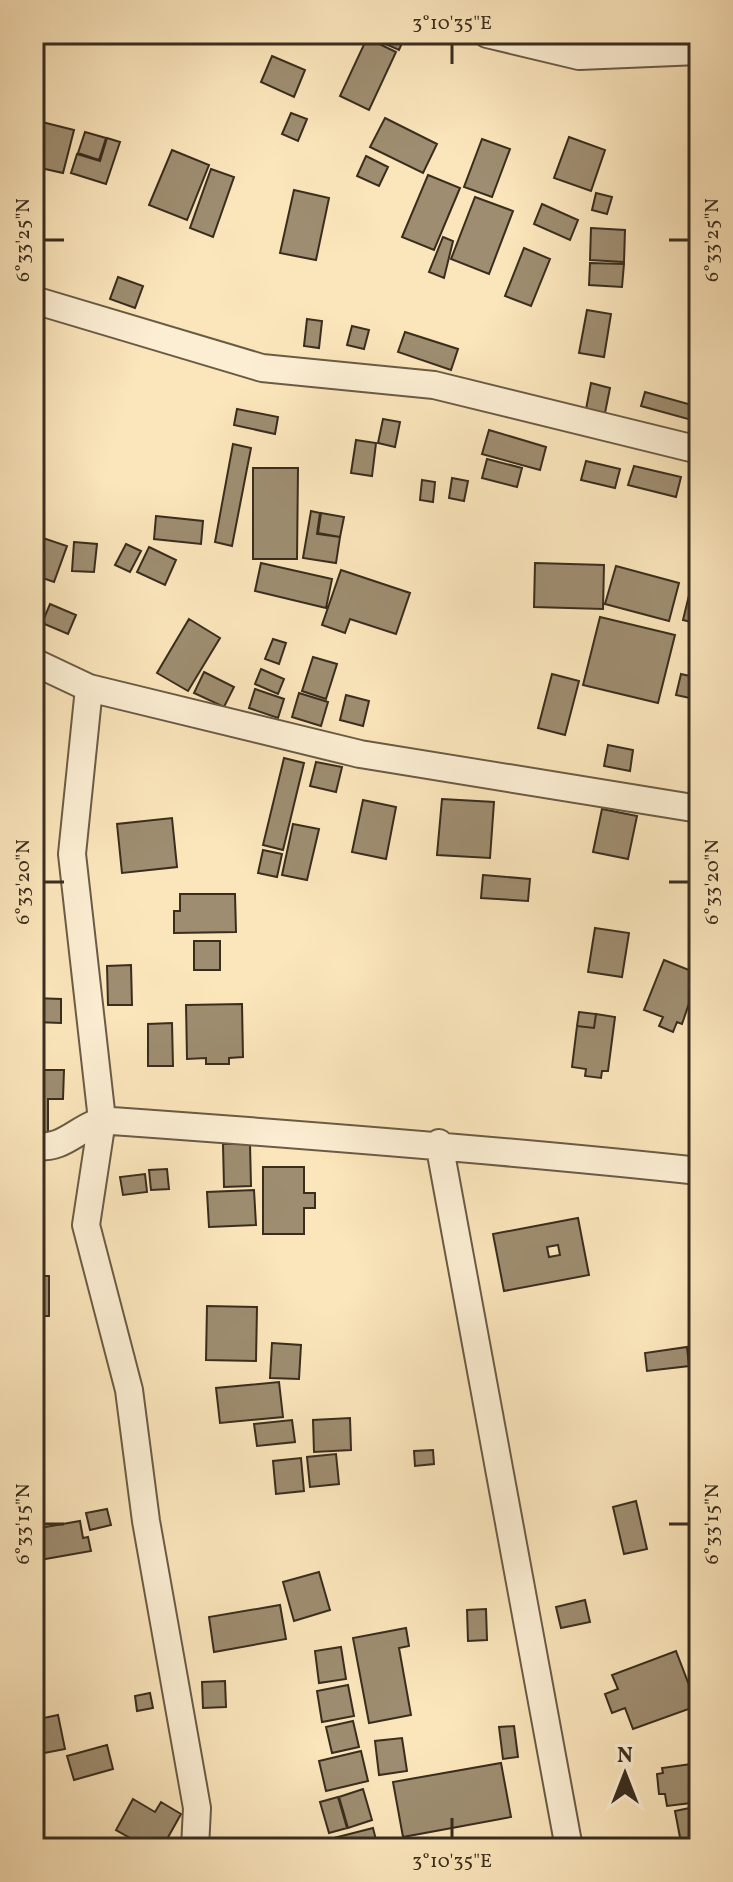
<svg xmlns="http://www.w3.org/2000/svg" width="733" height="1882" font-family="Vollkorn,serif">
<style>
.building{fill:#9e8d70;stroke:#392d1e;stroke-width:2;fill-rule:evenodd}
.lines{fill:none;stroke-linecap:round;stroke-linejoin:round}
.street-casing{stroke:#6a5b45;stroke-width:30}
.street{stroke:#fceed3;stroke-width:26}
.ticks{fill:none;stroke:#392d1e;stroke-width:3}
.neatline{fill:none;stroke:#392d1e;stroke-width:3}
.ticks-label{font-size:20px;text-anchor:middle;fill:#392d1e}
</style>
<rect width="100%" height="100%" fill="#fbe5bb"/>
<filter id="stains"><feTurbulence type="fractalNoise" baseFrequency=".0025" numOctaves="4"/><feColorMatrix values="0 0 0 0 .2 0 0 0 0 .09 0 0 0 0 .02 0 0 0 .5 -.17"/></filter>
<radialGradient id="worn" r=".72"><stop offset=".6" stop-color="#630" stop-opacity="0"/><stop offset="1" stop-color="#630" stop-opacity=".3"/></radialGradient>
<path class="building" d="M277,34h16l-5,9 -12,-6z
M384,34h22l-7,16 -18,-8z
M367,38l29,14 -27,58 -29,-14z
M272,56l33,14 -11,27 -33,-15z
M291,113l16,6 -9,22 -16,-7z
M385,118l52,26 -14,29 -53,-26z
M34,120l40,10 -11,43 -27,-6 6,-25 -8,-1z
M85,132l21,6 -7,22 -21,-7z
M569,137l36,13 -14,41 -37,-13z
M107,138l13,4 -14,42 -35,-11 6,-19 23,7z
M482,139l28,10 -18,48 -28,-10z
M172,150l37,15 -22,55 -38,-15z
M366,156l22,11 -9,19 -22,-10z
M211,169l23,8 -21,60 -23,-9z
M428,175l32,13 -26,62 -32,-13z
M294,190l35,8 -13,62 -36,-7z
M596,193l16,4 -5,17 -15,-4z
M475,197l38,14 -24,63 -38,-15z
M542,204l36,16 -8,20 -36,-16z
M591,228l34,2 -1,32 -34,-2z
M443,237l10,4 -9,37 -15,-6z
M524,248l26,11 -19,47 -26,-10z
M590,263l34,1 -2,23 -33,-2z
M118,277l25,9 -8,22 -25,-9z
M587,310l24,4 -7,43 -25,-4z
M307,319l15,2 -3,27 -15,-2z
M352,326l17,4 -5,19 -17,-4z
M405,332l53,17 -7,21 -53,-18z
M591,383l19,5 -5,25 -19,-4z
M645,392l54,15v15l-58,-16z
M237,409l41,8 -3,17 -41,-9z
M383,419l17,3 -5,25 -17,-4z
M489,430l57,17 -6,23 -58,-16z
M356,440l20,3 -4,33 -21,-3z
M233,444l18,4 -19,98 -17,-4z
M487,459l35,9 -5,19 -35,-9z
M586,461l34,8 -5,19 -34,-8z
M634,466l47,11 -5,20 -48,-12z
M253,468h45l-1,91h-44z
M452,478l16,3 -4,20 -15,-3z
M422,480l13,2 -2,20 -13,-2z
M311,511l9,2 -3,21 23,3 -4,26 -33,-5z
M321,513l23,4 -4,20 -22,-4z
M156,516l47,5 -2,23 -47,-5z
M34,535l33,11 -13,36 -20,-7z
M74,542l23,2 -3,28 -22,-1z
M126,544l15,7 -11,21 -15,-7z
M149,547l27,13 -11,25 -28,-13z
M261,563l71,16 -6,29 -71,-17z
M535,563l69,2 -1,44 -69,-2z
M616,566l63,17 -10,38 -64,-17z
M341,570l69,23 -14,41 -46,-15 -5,14 -23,-8z
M693,579l6,1v44l-16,-4z
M50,604l26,11 -8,19 -26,-11z
M600,617l75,18 -17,68 -75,-18z
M189,619l31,19 -32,53 -31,-18z
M273,639l13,4 -7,21 -14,-5z
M313,657l24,7 -11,35 -24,-8z
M261,669l23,10 -6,15 -23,-10z
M204,672l30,15 -10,20 -30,-14z
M552,674l27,7 -14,54 -27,-7z
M681,674l18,4v22l-23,-5z
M255,689l29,10 -6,19 -29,-10z
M299,693l29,9 -7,24 -29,-9z
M346,695l23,6 -6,25 -23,-6z
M608,745l25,5 -3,21 -26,-5z
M284,758l20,5 -21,87 -20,-5z
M316,762l26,5 -6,25 -26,-6z
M442,799l52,3 -4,56 -53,-3z
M363,800l33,7 -10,52 -34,-7z
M602,809l35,7 -9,43 -35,-7z
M172,818l5,49 -55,6 -5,-49z
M293,824l26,5 -12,51 -25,-5z
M263,850l19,4 -5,23 -19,-4z
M483,875l47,4 -2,22 -47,-3z
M180,894h55l1,38 -62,1v-22h6z
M595,928l34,5 -7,44 -34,-5z
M194,941h26v29h-26z
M664,960l35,14 -17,50 -5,-2 -4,10 -14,-6 4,-9 -19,-7z
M131,965l1,40h-24l-1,-39z
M34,998l27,1v24l-27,-1z
M242,1004l1,53 -14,1v6h-23v-6l-19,1 -1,-54z
M579,1012l17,2 -2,14 -17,-2z
M596,1014l19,3 -7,54h-6l-1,7 -16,-2 1,-7 -14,-2 5,-41 17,2z
M172,1023l1,43h-25v-42z
M37,1070h27l-1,29h-15v36h-14z
M223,1144h27l1,42 -27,1z
M263,1167h41v26h11v15h-11v26h-41z
M167,1169l2,20 -18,1 -2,-20z
M145,1174l2,18 -24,3 -3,-18z
M254,1190l2,35 -47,2 -2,-35z
M578,1218l11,57 -85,16 -11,-57zM558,1245l2,10 -11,2 -2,-10z
M34,1276h15v40h-15z
M207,1306l50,1 -1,54 -50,-1z
M272,1343l29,2 -2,34 -29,-1z
M687,1347l2,19 -42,5 -2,-18z
M279,1382l4,35 -63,6 -4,-35z
M350,1418l1,32 -37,2 -1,-32z
M292,1420l3,22 -38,4 -3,-22z
M433,1450l1,14 -19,2 -1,-15z
M336,1454l3,30 -29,3 -3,-30z
M301,1458l3,33 -28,3 -3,-33z
M636,1501l11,48 -23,5 -11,-47z
M107,1509l4,16 -21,5 -4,-17z
M80,1521l3,17 5,-1 3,14 -57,10v-32z
M319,1572l11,38 -36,11 -11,-39z
M585,1600l5,22 -29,6 -5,-21z
M280,1605l6,34 -72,13 -5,-35z
M486,1609l1,31 -19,1 -1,-31z
M699,1613v24l-8,-21z
M406,1628l3,18 -10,2 12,67 -42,8 -16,-85z
M341,1647l5,32 -27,4 -4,-32z
M676,1651l21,55 -64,23 -8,-21 -13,5 -7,-19 13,-5 -6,-14z
M225,1681l1,26 -23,1 -1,-26z
M348,1685l6,31 -32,6 -5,-31z
M150,1693l3,15 -16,3 -2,-15z
M58,1715l7,34 -31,6v-35z
M353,1721l6,26 -27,6 -6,-26z
M514,1726l4,31 -15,2 -4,-32z
M402,1738l5,33 -28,4 -4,-34z
M107,1745l6,24 -39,11 -7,-24z
M361,1751l7,30 -42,10 -7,-30z
M501,1763l10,54 -108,20 -10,-55z
M699,1763v39l-32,4 -2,-12h-6l-2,-20 6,-1 -1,-5z
M363,1789l9,31 -24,8 -9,-31z
M338,1797l9,31 -18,5 -9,-31z
M133,1799l22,13 6,-10 20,12 -19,34h-14l-32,-18z
M699,1806v42h-17l-7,-37z
M373,1828l5,20h-50l-2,-8z"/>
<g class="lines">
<g class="street-casing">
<path id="street" d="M487,34l92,22 120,-5
M34,300l228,68 172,17 265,65
M34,662l55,26 271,66 339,55
M89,688l-17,166 30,266 -16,105 43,165 17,131 51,287 -2,40
M439,1143l130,705
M34,1146c35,5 48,-27 78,-25 196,14 391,29 587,50"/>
</g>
<use href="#street" class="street"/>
</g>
<path class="ticks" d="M452,44v20M44,240h20M669,240h20M44,882h20M669,882h20M44,1524h20M669,1524h20M452,1818v20"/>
<rect width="733" height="1882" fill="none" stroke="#fbe5bb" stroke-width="88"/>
<g transform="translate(625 1774)" stroke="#fceed3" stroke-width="6" paint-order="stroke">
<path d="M0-6L14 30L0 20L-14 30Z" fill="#392d1e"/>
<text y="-12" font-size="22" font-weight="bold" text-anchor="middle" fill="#392d1e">N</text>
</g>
<rect x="44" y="44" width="645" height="1794" class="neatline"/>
<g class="ticks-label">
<text x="452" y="29">3°10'35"E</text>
<text transform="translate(22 240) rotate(-90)" y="7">6°33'25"N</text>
<text transform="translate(711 240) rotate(-90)" y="7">6°33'25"N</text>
<text transform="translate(22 882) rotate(-90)" y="7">6°33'20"N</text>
<text transform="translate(711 882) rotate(-90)" y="7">6°33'20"N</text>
<text transform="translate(22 1524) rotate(-90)" y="7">6°33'15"N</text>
<text transform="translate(711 1524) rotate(-90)" y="7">6°33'15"N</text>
<text x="452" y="1867">3°10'35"E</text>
</g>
<rect width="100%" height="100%" filter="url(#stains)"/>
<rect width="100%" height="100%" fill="url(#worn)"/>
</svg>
